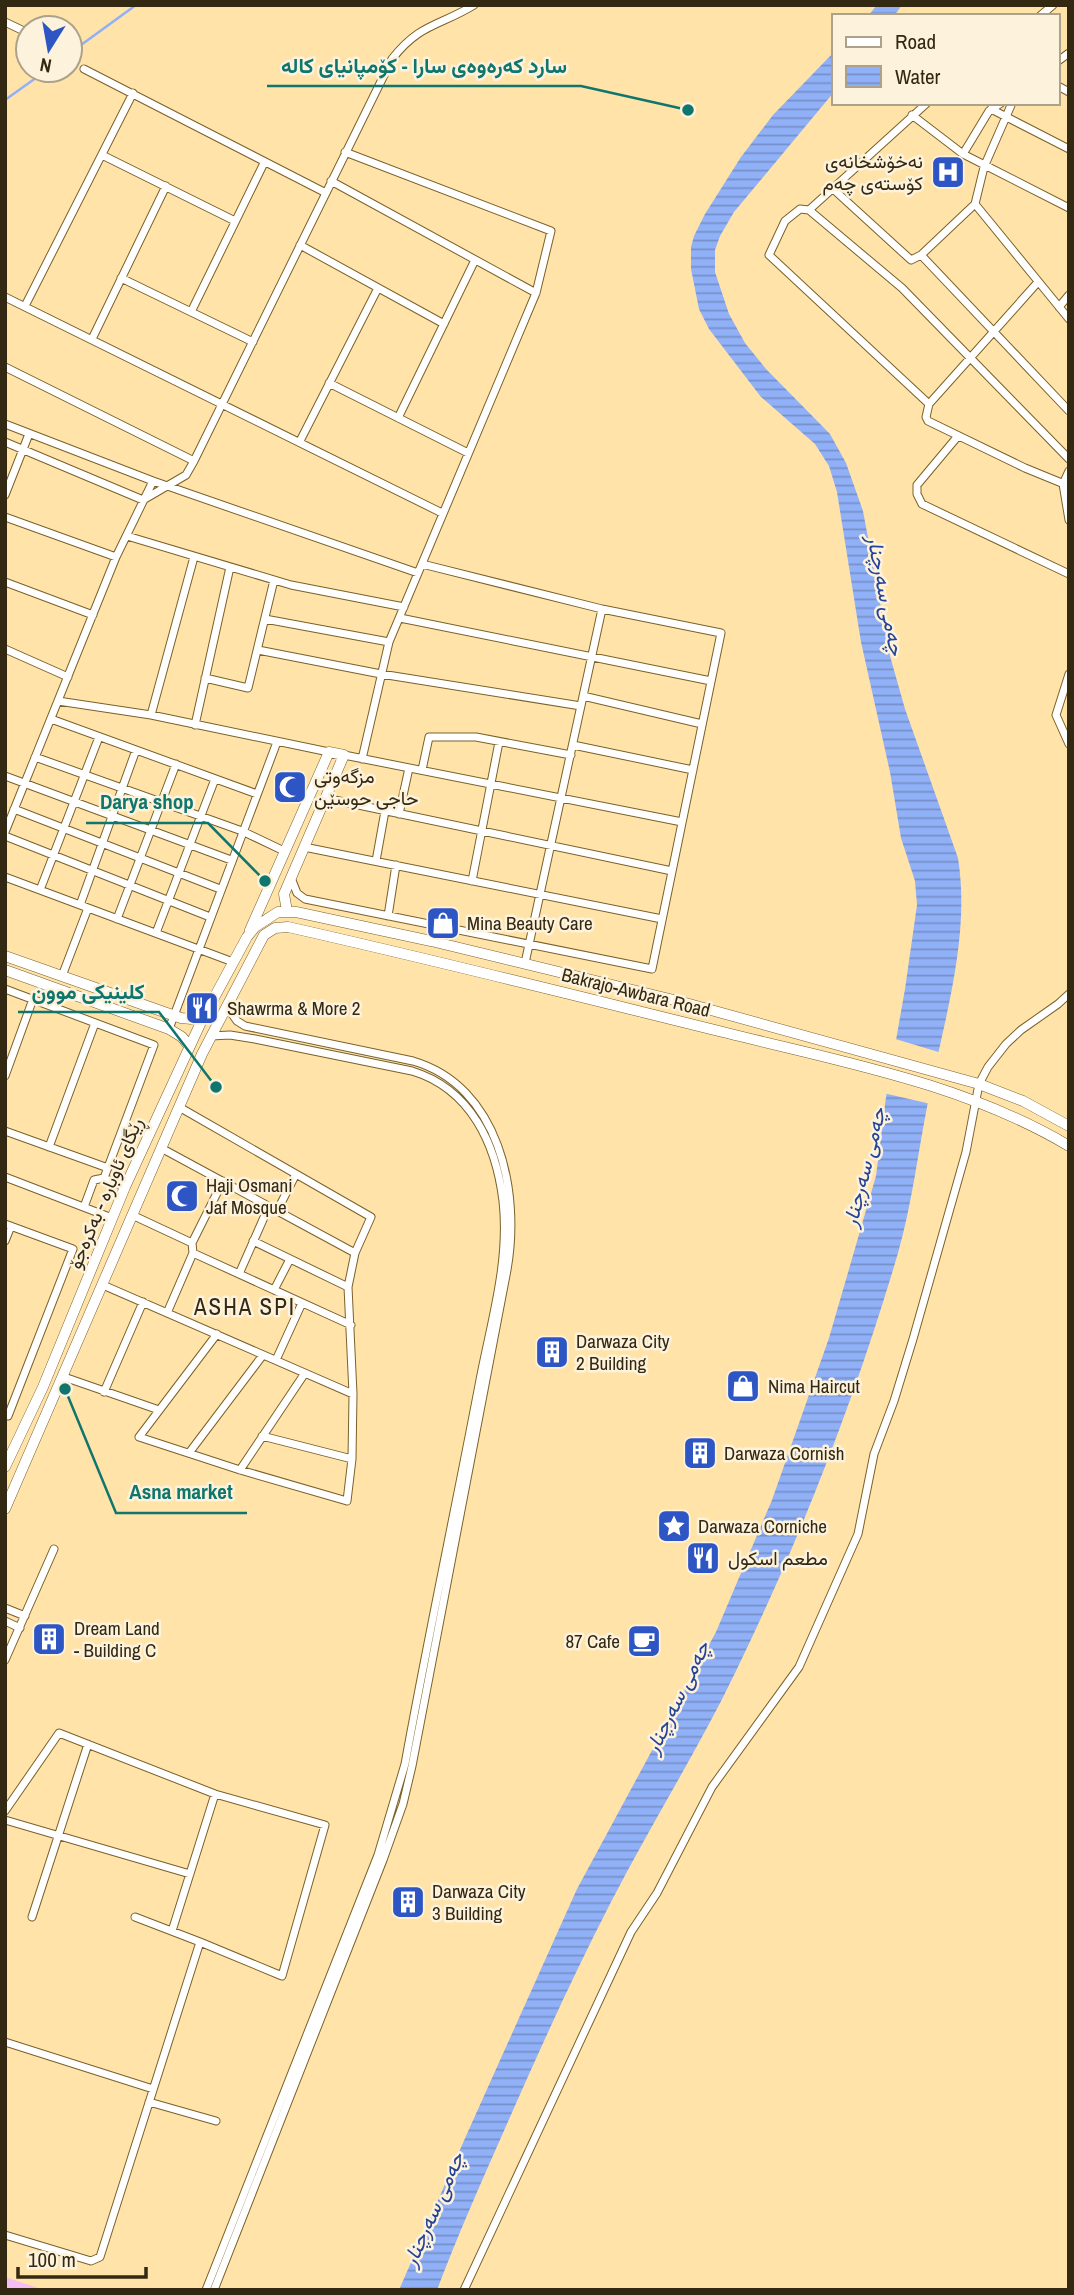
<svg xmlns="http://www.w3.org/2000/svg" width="1074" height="2295" font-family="'Archivo Narrow',Vazirmatn,sans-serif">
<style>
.pitch{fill:#f4bef5}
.water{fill:url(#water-rules)}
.pier{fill:#ffe3a9}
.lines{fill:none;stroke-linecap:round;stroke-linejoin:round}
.stream{stroke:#90b0f8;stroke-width:2.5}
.street-casing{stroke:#7a612a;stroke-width:9}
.secondary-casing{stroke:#7a612a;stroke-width:11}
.street{stroke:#fff;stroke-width:7}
.secondary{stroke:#fff;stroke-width:10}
.labels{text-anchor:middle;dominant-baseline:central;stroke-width:5;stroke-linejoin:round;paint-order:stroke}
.poi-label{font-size:19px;fill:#332811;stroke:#fdf2dc;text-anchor:start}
.street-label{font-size:19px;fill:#332811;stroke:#fdf2dc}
.water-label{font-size:21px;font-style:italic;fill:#254396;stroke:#fdf2dc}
.quarter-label{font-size:23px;letter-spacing:2px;fill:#332811;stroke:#fdf2dc}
.leader{fill:none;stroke:#0f766e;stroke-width:2.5}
.callout-dot{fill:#0f766e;stroke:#fdf2dc;stroke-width:2.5}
.callout-label{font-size:21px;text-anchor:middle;font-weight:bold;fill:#0f766e;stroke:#fdf2dc;stroke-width:5;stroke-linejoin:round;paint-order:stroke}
</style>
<defs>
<pattern id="water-rules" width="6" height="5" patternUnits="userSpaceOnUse" patternTransform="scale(1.75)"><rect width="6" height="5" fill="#90b0f8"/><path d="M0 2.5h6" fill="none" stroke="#768fc7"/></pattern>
</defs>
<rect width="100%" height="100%" fill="#ffe3a9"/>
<path class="pitch" d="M5,2277l39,13h-39z"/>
<path class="water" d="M877,5h25l-8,11h-26z
M834,52v40l-100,120 -14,24 -5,14v22l14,42 16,29 21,26 64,65 16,29 17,48 27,145 15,53 53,149c13,81 -15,164 -30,244 -10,50 -16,102 -30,151 -42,143 -97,284 -162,418 -38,79 -85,153 -125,231 -39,76 -74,153 -108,231 -23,52 -46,104 -66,157h-38l67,-154 111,-247 139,-257 56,-132 57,-162 47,-162 10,-79 19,-108 12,-84 -2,-24 -14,-43 -11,-66 -29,-130 -24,-150 -8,-26 -14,-22 -54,-47 -52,-68 -10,-20 -8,-40v-22l3,-11 11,-22 36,-57 32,-42z"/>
<path class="pier" d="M892,1038l50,15 -11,51 -48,-11z"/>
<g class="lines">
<path class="stream" d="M70,53l66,-48
M5,100l42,-30"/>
<g class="street-casing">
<path id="street" d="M1040,16l13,-11
M5,22l23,11
M1058,61l11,-8
M84,69l242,124
M1058,86l11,6
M927,103l-118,107 93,78 167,171
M1012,103l-28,64 -9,37 94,115
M991,109l78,40
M912,115l51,39 106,54
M345,152l206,79 -15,62 -147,349 -27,117
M963,154l26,-43 12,-8
M102,155l133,66
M331,181l205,112
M832,188l79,72 10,-5 54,-51
M809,210l-9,-1 -15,12 -16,34 160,149
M300,245l144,79
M921,255l148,156
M121,278l132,64
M1038,282l-109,122 -3,13 2,4 97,47 44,18
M5,297l437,216
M25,306l108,-213
M1059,307l10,-12
M191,312l73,-149
M92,339l74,-153
M5,367l189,94
M329,383l139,70
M398,418l77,-158
M5,424l148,57 -37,76 -111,275
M958,436l-41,49v9l5,10 147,70
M300,441l78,-153
M5,442l138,58
M1069,471l-6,13 6,36
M153,481l265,92
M5,495l24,-61
M143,500l43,-25 8,-14 198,-402c28,-36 48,-33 82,-54
M5,517l111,40
M127,536l164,49 113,22
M5,582l88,33
M400,618l311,63
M265,619l124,23
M5,649l63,28
M258,650l123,24 200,32
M1069,674l-13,41 13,29
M205,678l43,10 26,-108
M583,696l119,28
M58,701l93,14 178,37
M151,715l43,-158
M51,719l206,75
M195,725l35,-158
M573,745l120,25
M344,755l338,67
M35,757l207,74 42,20
M422,770l7,-33h47l95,18
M5,776l226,84
M325,798l347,73
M14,809l206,80
M399,814l10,-46
M5,836l205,81
M304,847l358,72
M376,861l9,-50
M5,877l228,85
M291,878l6,15 8,6 347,70 69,-336 -119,-24 -180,-45
M472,881l27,-139
M40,890l59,-153
M80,905l56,-155
M388,916l8,-51
M117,919l59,-155
M156,933l59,-154
M525,963l77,-354
M62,976l26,-68
M5,989l149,56 -50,133 -10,2 -10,27
M169,1029l108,-287
M5,1076l28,-77
M179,1107l192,110 -16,36 -7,34 5,107 -1,65 -5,42 -107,-31 -101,-33 78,-103
M5,1131l103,37
M49,1147l46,-124
M161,1148l194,105
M5,1177l107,41
M104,1178l21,9
M277,1211l19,-37
M132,1215l60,28 1,10 158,72
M5,1224l68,25 -65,167 -3,-1
M5,1241l6,-15
M253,1241l95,46
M192,1243l31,-62
M239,1274l30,-68
M103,1285l250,109
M274,1290l16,-31
M167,1313l26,-60
M276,1360l26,-57
M64,1377l95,33
M104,1392l39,-90
M262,1436l90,23
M189,1453l74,-98
M240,1470l65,-97
M5,1608l20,8
M5,1621l15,7
M5,1660l49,-111
M5,1811l54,-78 156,61 110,31 -43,151 -82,-34
M5,1820l185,54
M32,1917l56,-173
M172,1931l43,-137
M5,2042l148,47
M149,2102l67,19
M5,2235l86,26 9,-4 100,-315 -65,-25
M206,2290l172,-435 27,-91c23,-127 50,-253 74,-379 11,-60 31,-122 24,-184 -7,-57 -32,-112 -91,-130l-157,-32 -25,-4 -19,1
M214,2290l169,-430 20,-56 9,-38 95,-496c14,-79 -8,-184 -94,-209l-168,-35 -8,-5 -10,-14
M464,2290l167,-358 26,-39 55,-106 87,-120 59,-133 16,-80 20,-53 19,-62 53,-187 13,-68 9,-17 18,-23 15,-14 37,-26 11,-10"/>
</g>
<g class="secondary-casing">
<path id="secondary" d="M250,930l79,-178 15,3 -60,139 3,17
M5,956l176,62 21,2
M5,970l164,59 13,8 7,9
M5,1467l38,-80 82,-200 77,-167 45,-83 8,-10 23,-15h18l135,29 251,61 297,82 44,17 46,25
M5,1509l197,-455 62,-119 11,-7 13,-1c147,33 293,70 439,106 116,29 238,51 342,113"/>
</g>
<use href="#street" class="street"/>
<use href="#secondary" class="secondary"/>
</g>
<defs>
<g id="hospital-square" transform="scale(1.75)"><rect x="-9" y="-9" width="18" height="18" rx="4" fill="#2d55c4" stroke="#fdf2dc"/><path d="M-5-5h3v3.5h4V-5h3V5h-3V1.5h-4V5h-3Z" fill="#fff"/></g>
<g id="mosque-square" transform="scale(1.75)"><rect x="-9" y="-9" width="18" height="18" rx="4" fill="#2d55c4" stroke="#fdf2dc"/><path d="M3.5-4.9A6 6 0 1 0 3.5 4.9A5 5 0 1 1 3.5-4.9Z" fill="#fff"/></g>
<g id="shop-square" transform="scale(1.75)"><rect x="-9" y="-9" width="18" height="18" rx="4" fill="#2d55c4" stroke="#fdf2dc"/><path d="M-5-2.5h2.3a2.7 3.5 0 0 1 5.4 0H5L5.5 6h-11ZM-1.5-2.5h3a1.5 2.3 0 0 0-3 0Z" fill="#fff"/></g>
<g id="restaurant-square" transform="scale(1.75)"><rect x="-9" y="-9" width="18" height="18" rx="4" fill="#2d55c4" stroke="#fdf2dc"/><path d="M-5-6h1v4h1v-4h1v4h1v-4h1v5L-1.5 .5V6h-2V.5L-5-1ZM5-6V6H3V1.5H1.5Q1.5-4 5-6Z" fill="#fff"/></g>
<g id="building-square" transform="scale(1.75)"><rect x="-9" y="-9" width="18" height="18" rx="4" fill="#2d55c4" stroke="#fdf2dc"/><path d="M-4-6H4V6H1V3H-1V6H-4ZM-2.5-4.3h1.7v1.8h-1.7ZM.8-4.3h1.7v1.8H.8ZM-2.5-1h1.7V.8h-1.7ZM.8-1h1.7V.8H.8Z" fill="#fff"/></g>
<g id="sight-square" transform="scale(1.75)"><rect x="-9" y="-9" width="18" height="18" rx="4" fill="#2d55c4" stroke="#fdf2dc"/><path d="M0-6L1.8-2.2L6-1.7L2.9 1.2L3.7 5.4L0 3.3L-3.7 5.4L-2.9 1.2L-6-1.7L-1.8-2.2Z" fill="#fff"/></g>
<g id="cafe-square" transform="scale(1.75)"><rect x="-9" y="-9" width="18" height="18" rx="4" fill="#2d55c4" stroke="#fdf2dc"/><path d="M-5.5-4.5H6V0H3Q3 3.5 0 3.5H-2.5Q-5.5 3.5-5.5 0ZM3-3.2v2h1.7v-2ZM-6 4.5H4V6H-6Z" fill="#fff"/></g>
</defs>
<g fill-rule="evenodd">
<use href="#hospital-square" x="948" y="172"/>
<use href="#mosque-square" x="290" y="787"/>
<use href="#shop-square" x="443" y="923"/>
<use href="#restaurant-square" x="202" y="1008"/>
<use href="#mosque-square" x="182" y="1196"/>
<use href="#building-square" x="552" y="1352"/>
<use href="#shop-square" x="743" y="1386"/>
<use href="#building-square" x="700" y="1453"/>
<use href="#sight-square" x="674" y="1526"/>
<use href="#restaurant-square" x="703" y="1558"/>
<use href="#building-square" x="49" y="1639"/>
<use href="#cafe-square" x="644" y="1641"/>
<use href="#building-square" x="408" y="1902"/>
</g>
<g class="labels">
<g class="poi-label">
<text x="923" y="161" text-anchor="end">نەخۆشخانەی<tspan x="923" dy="22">کۆستەی چەم</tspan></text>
<text x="314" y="776">مزگەوتی<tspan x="314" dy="22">حاجی حوسێن</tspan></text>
<text x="467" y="923">Mina Beauty Care</text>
<text x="227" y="1008">Shawrma &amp; More 2</text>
<text x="206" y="1185">Haji Osmani<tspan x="206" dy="22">Jaf Mosque</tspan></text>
<text x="576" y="1341">Darwaza City<tspan x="576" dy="22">2 Building</tspan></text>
<text x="768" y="1386">Nima Haircut</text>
<text x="724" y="1453">Darwaza Cornish</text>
<text x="698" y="1526">Darwaza Corniche</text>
<text x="728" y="1558">مطعم اسكول</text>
<text x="74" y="1628">Dream Land<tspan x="74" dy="22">- Building C</tspan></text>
<text x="620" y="1641" text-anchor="end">87 Cafe</text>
<text x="432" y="1891">Darwaza City<tspan x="432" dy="22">3 Building</tspan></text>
</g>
<g class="street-label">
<text transform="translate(636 992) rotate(14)">Bakrajo-Awbara Road</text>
<text transform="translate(105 1193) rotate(-67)">ڕێگای ئاوبارە - بەکرەجۆ</text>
</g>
<g class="water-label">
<text transform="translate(886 595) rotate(79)">چەمی سەرچنار</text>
<text transform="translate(864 1167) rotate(-76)">چەمی سەرچنار</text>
<text transform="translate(677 1697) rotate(-64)">چەمی سەرچنار</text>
<text transform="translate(433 2209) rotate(-66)">چەمی سەرچنار</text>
</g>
<g class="quarter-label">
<text x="245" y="1306">ASHA SPI</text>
</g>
</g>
<path class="leader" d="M688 110L581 86H267M265 881L208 823H86M216 1087L159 1012H18M65 1389L116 1513H247"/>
<g class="callout-dot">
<circle cx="688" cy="110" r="7"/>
<circle cx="265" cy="881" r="7"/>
<circle cx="216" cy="1087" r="7"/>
<circle cx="65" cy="1389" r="7"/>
</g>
<g class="callout-label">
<text x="424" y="73">سارد کەرەوەی سارا - کۆمپانیای کالە</text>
<text x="147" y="809">Darya shop</text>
<text x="88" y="999">کلینیکی موون</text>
<text x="181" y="1499">Asna market</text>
</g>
<rect width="1074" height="2295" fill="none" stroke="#332811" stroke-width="14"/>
<rect x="832" y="14" width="228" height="91" fill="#fdf2dc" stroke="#aca18b" stroke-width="2"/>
<rect x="846" y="37" width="35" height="10" fill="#ffffff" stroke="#aca18b" stroke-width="2"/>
<text x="895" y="49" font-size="21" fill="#332811">Road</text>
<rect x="846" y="66" width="35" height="21" fill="url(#water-rules)" stroke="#aca18b" stroke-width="2"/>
<text x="895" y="84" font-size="21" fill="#332811">Water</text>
<g transform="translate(49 49) rotate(191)"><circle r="33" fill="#fdf2dc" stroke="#aca18b" stroke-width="2"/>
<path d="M0-5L12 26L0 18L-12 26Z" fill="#2d55c4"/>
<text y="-10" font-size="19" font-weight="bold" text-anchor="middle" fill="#332811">N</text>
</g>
<path d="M18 2267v10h128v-10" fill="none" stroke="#332811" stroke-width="3.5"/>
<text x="28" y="2267" font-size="21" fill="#332811" stroke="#fdf2dc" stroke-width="5" paint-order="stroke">100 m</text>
</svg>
